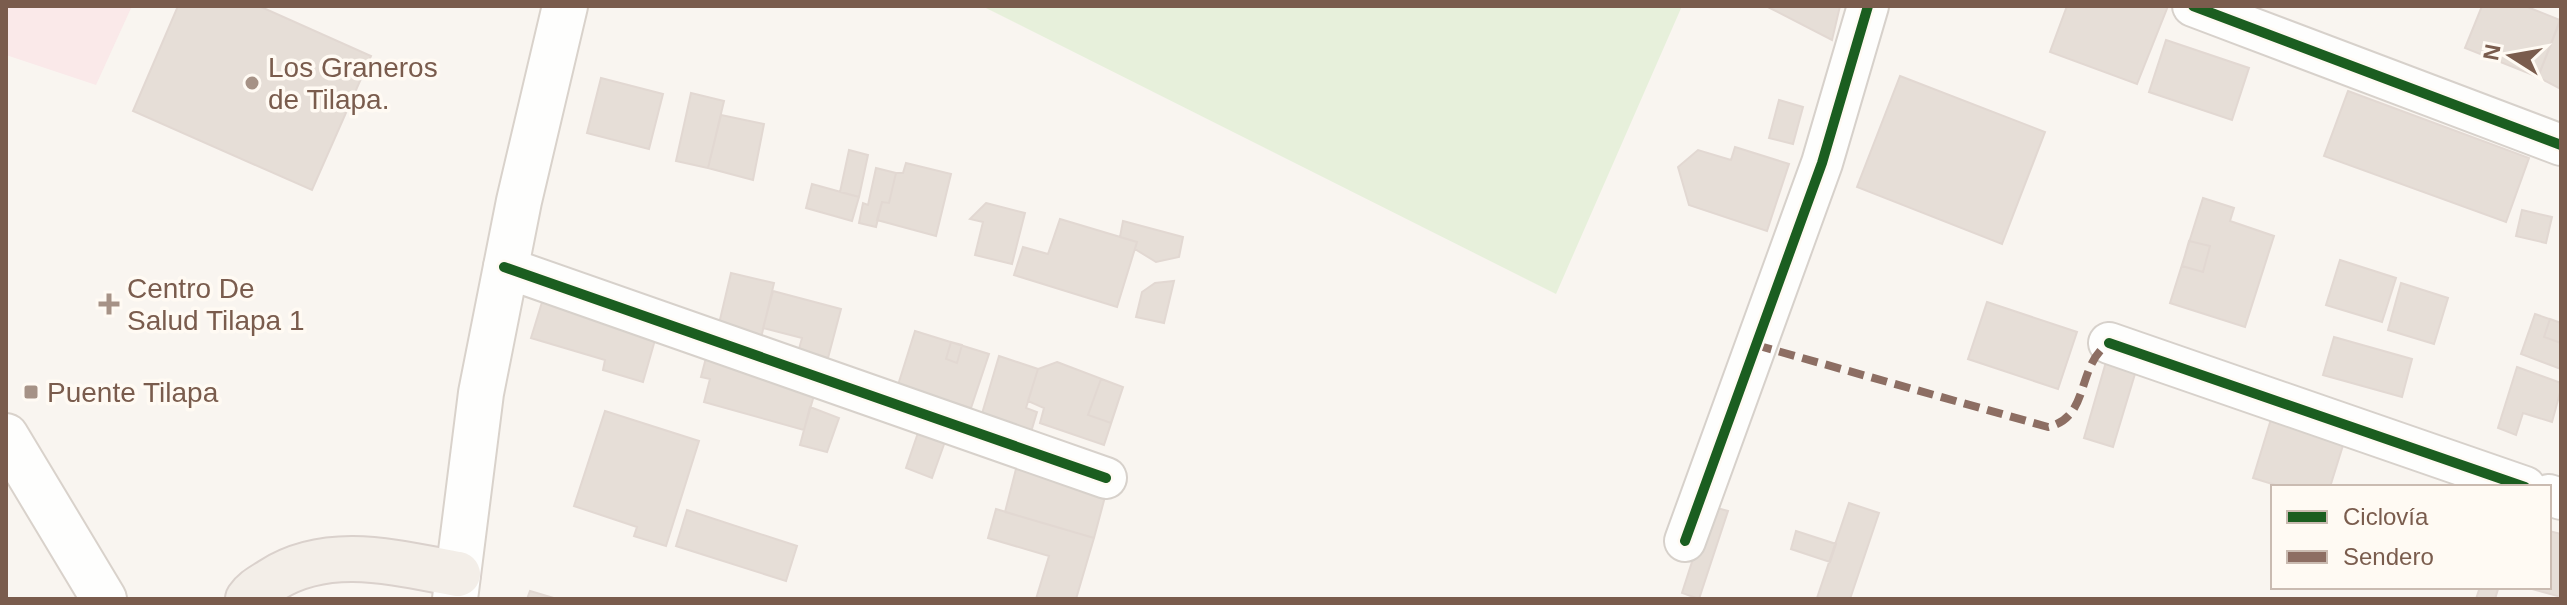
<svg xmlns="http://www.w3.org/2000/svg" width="2567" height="605" font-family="Helvetica,sans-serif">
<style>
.medical{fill:#fae9e9}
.green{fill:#e7f0db}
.building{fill:#e6ded7;stroke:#e2d8d2;stroke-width:2}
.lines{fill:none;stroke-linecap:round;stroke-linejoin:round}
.minor-casing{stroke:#d7d1cb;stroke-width:44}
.secondary-casing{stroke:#d9d2cb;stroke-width:48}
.primary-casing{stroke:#dad1cc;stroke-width:48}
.minor{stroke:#fefefd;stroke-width:40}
.secondary{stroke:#fefefd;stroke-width:44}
.primary{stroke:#f3eee8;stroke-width:44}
.quiet{stroke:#8d6e63;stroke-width:8;stroke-dasharray:16 8;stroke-linecap:butt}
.cycleway-casing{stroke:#fffaf3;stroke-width:15}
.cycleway{stroke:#1b5e20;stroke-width:10}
.poi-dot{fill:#a69286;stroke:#fffaf3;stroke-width:3}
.labels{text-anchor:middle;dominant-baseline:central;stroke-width:7;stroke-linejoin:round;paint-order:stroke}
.poi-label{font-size:28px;fill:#7a5c4d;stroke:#fffaf3;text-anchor:start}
</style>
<rect width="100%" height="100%" fill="#f9f5f0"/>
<path class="medical" d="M6,6h126l-36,79 -90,-30z"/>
<path class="green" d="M987,6h695l-126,288 -570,-286z"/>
<path class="building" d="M178,6h81l112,50 -59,134 -179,-79z
M1766,6h74l-8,34z
M2067,6h101l-31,78 -87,-32z
M2482,6h43l35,14 -22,57 -73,-29z
M2561,19v70l-23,-12z
M2166,40l83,28 -17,52 -83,-28z
M1900,76l145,56 -43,112 -145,-57z
M601,78l62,16 -14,55 -62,-16z
M2348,91l181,67 -23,64 -182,-66z
M691,93l33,8 -16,67 -32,-7z
M1779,100l24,7 -10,37 -24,-6z
M721,115l43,9 -11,56 -45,-12z
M1735,147l54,17 -22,67 -78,-26 -11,-38 20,-17 33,10z
M849,150l19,5 -9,42 -19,-5z
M906,163l45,11 -15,62 -59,-16 5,-18 7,1 7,-30h7z
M876,168l20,5 -7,30 -7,-1 -6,25 -17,-4 4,-20 5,2z
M812,184l47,13 -7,24 -46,-13z
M2203,198l31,10 -4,13 44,15 -29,91 -75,-24z
M986,203l39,10 -13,51 -37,-9 8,-33 -13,-3z
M2522,210l30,7 -6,26 -30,-7z
M1060,219l77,23 -20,65 -103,-32 9,-28 25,7z
M1123,221l60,16 -4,20 -23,5 -21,-13 2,-7 -17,-5z
M2189,241l21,5 -7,26 -21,-6z
M2340,260l56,18 -14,44 -56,-17z
M731,273l43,10 -13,55 -43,-10z
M1174,281l-10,42 -28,-6 6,-25 13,-9z
M2401,283l47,15 -14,46 -46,-14z
M773,291l68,18 -13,49 -29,-9 3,-11 -39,-10z
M543,299l114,34 -14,49 -40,-12 2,-10 -74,-22z
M1987,302l90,30 -19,57 -90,-30z
M2535,314l26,9v46l-40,-15z
M2550,319l11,4v20l-17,-6z
M915,331l74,23 -18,54 -73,-23z
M2334,337l78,22 -10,38 -79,-22z
M951,342l11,3 -5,18 -11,-4z
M707,354l110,31 -13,45 -100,-28 6,-23 -9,-2z
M2108,355l30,9 -25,83 -29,-9z
M999,356l39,13 -12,39 11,4 -6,20 -50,-15z
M1057,362l66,25 -19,58 -64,-22 4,-15 -16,-7 10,-32z
M2517,367l44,16v6l-9,33 -29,-9 -7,22 -18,-7z
M1101,379l22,8 -12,36 -23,-8z
M810,407l29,11 -12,34 -27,-7z
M605,411l94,30 -33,105 -32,-10 3,-9 -63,-21z
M2272,416l73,23 -15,48h-48l-29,-9z
M920,427l27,9 -15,42 -26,-10z
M1016,469l90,24 -12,45 -89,-26z
M1849,503l30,10 -29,86 -33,-1z
M1710,506l18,5 -29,88 -17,-6z
M996,509l98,29 -18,61h-40l13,-43 -61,-18z
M687,510l110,36 -11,35 -110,-35z
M1796,531l40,13 -6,18 -39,-13z
M2549,531l12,3v63l-36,-10h24z
M2480,587l18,2 -3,10h-19z
M530,591l27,8h-30z"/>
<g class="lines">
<g class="minor-casing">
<path id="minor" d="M2193,6l368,139
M504,267l602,211
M2109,343l416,144
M2549,495l12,4
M1685,541l137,-378 46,-157"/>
</g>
<g class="secondary-casing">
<path id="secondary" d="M6,436l98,163
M455,599l26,-206 38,-192 46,-195"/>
</g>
<g class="primary-casing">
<path id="primary" d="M248,599c6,-9 15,-13 24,-19 57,-36 125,-17 186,-6"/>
</g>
<use href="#minor" class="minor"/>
<use href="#secondary" class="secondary"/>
<use href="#primary" class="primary"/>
<path class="quiet" d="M1756,345l292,82c43,-10 27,-60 61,-84"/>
<g class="cycleway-casing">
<path id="cycleway" d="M2193,6l368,139
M504,267l602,211
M2109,343l416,144
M1685,541l137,-378 46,-157"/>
</g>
<use href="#cycleway" class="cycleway"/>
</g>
<g class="poi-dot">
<circle cx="252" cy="83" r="8"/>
<path d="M105 292h8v8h8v8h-8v8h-8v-8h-8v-8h8z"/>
<rect x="23" y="384" width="16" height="16" rx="4"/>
</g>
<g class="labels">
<g class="poi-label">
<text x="268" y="67">Los Graneros<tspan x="268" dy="32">de Tilapa.</tspan></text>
<text x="127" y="288">Centro De<tspan x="127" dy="32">Salud Tilapa 1</tspan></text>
<text x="47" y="392">Puente Tilapa</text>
</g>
</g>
<rect width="2567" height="605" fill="none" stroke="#7a5c4d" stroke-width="16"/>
<rect x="2271" y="485" width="280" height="104" fill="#fffaf3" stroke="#cabbb1" stroke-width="2"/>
<rect x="2287" y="511" width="40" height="12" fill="#1b5e20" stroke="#cabbb1" stroke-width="2"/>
<text x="2343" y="525" font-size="24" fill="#7a5c4d">Ciclovía</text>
<rect x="2287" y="551" width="40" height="12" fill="#8d6e63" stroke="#cabbb1" stroke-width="2"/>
<text x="2343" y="565" font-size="24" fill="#7a5c4d">Sendero</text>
<g transform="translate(2511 56) rotate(281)" stroke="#fffaf3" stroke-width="6" paint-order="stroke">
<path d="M0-6L14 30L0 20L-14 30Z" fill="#7a5c4d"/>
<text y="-12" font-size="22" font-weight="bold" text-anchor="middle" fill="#7a5c4d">N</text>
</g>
</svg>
